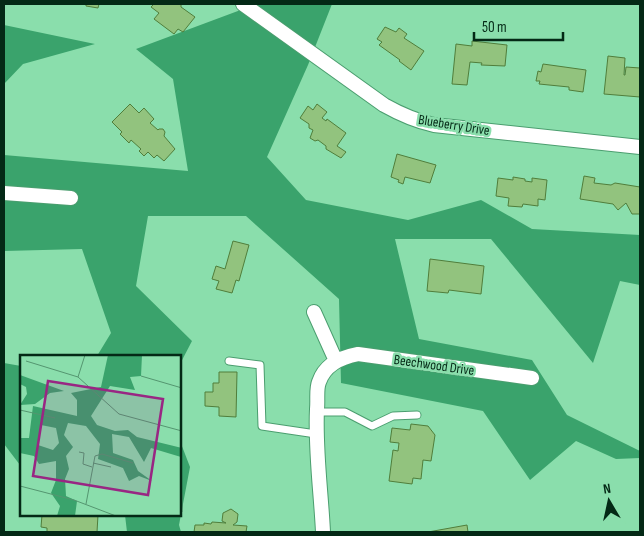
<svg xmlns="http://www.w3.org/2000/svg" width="644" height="536" font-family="'Sofia Sans Condensed',sans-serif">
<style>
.forest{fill:#3aa36c}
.building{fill:#92c37e;stroke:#507e3b}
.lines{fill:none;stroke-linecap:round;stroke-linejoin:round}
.lane-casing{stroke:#4b9e6f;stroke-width:9}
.street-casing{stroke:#4b9e6f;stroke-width:16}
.lane{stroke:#fff;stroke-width:7}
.street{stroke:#fff;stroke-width:14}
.labels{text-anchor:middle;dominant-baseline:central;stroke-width:5;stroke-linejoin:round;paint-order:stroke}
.street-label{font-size:14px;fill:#042916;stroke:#8adeac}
.inset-road{fill:none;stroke:#549670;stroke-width:1}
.view{fill:#992683;fill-opacity:0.15;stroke:#992683;stroke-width:2.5}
.inset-edge{fill:none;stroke:#042916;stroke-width:2.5}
</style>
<rect width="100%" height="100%" fill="#8adeac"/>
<path class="forest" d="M257,4h75l-24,61 -41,92 39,43 102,20 73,-20 51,29 108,6v50l-20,-4 -27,82 -102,-124h-96l24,100 113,21 35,55 73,36v7l-24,1 -40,-18 -46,39 -47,-69 -142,-28 -2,-84 -93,-83h-98l-12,70 56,55 -12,23v-8h-83l14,-23 -29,-84 -78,2v-96l184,16 -15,-92 -37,-30z
M4,25l91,19 -72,20 -19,20z
M4,363l17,3 -1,99 -16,-21z
M180,441l10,26 -11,58 2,7h-54l-2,-17h55z"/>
<path class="building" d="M86,4h13l-1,4 -12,-2z
M154,4h27v3l14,10 -12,15 -5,-3 -4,5 -20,-15 5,-6 -8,-6z
M385,27l11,5 3,-4 8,6 -3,4 20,13 -13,19 -12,-9 1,-1 -21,-15 3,-3 -5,-3z
M472,41l35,4 -2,21 -24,-1 1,-2 -12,-1 -3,23 -15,-1 4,-40 16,2z
M608,56l17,2 -1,17h1l1,-8 14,1v29l-36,-3z
M543,64l43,6 -3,22 -14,-2v-3l-30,-3 1,-3h-4l2,-10 3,1z
M130,104l9,9 5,-5 10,11 -4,4 8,7 1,-1h4l2,3 -1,4 11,13 -11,12 -7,-6 -3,3 -6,-6 -4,4 -5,-5 2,-2 -10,-9 -2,3 -9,-9 2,-2 -10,-10z
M317,104l10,8 -5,6 4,3 1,-2 19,14 -9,13 9,6 -5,6 -15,-9v-3l-8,-6 -3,1 -5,-3 3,-8 -4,-2v-4l-9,-6 8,-12 5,4z
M397,154l39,11 -6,18 -25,-6 -2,7 -5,-2 1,-2 -8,-3z
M584,176l11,2 -1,5 17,2 4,-2 25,4v27h-8l-6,-11 -8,7 -5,-6 -33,-5z
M513,177l12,2v2l7,1v-4l15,2 -2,20 -7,-1v7l-15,-2 -1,3 -14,-1 1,-8 -13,-2 2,-18 15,2z
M233,241l16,4 -10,36 -3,-1 -4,13 -16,-4 3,-8 -7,-2 4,-13 9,3z
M430,259l54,7 -3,28 -32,-4 -1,3 -21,-2z
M219,372h18l-1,45 -17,-1v-9l-14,-1v-14h8v-9h6z
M411,424l17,2 7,9 -4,26 -8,-1 -2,19 -8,-1 -1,6 -23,-3 4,-31 5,1 1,-8 -9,-1 2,-14 18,2z
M231,509l7,5 -1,8 -4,3 14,1 -1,6h5h-57l1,-7h9v-2l7,1 1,-2 14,1 -4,-2 1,-8z
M42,515h56l-1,17h-50v-4l-6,-1z
M467,525l1,7h-40z"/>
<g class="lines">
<g class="lane-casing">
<path id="lane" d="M229,361l31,4 2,61 54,8
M317,412h28l27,14 21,-10 24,-1"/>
</g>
<g class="street-casing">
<path id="street" d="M243,4l141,101c16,9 32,16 50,20l206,22
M4,193l67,5
M314,312l22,49
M323,532c-2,-41 -8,-82 -6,-123 1,-9 -1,-20 2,-27 6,-18 23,-25 39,-28l174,24"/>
</g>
<use href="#lane" class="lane"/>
<use href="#street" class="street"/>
</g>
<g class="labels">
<g class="street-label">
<text transform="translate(454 125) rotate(9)">Blueberry Drive</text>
<text transform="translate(434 365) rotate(8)">Beechwood Drive</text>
</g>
</g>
<g transform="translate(20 355)">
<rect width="161" height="161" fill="#8adeac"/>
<path d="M88,0h34l-1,21 -11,1 5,13 -25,-4 -19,30 6,9 18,6 13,-1 9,7 45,11 -1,9 -30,-9 -7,14 -15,-25 -17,-3 1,19 20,7 5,11 14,10 -13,-5 -10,5 -6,-13 -25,-9 2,-15 -14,-18 -18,-3 -4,12 9,12 -7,9 3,13 -4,10 1,17 11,5 -2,15h-18l3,-10 -9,-13 5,-13v-19l-17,3 -5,-8 -14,-3v-15h9l4,-32 44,10v-16l-6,-7 30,-6zM21,70l15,3 3,15 -6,7 -15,-5zM0,20l44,16 -14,2 -15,11 -15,1 7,-11 -1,-7 -6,-3z" fill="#3aa36c" fill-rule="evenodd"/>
<path class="inset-road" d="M6,6l52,16 41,37 63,17M121,21l41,12M58,22l7,-22M0,55l35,8M59,97l5,1 -1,11 9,3M73,108l18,4M0,131l54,14 42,16M162,138v19M66,149l9,-48 7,-2 31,9"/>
<path class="view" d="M28,26l115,18 -15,96 -115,-19z"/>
<rect width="161" height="161" class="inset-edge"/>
</g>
<rect width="644" height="536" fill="none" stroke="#042916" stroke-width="10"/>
<g transform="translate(609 501) rotate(351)" stroke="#8adeac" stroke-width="4" paint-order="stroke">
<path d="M0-4L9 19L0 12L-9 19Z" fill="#042916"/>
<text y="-8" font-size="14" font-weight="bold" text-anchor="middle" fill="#042916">N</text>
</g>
<path d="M474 32v8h89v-8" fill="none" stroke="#042916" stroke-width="2.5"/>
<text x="482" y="32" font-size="15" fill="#042916" stroke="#8adeac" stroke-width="4" paint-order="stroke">50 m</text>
</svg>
